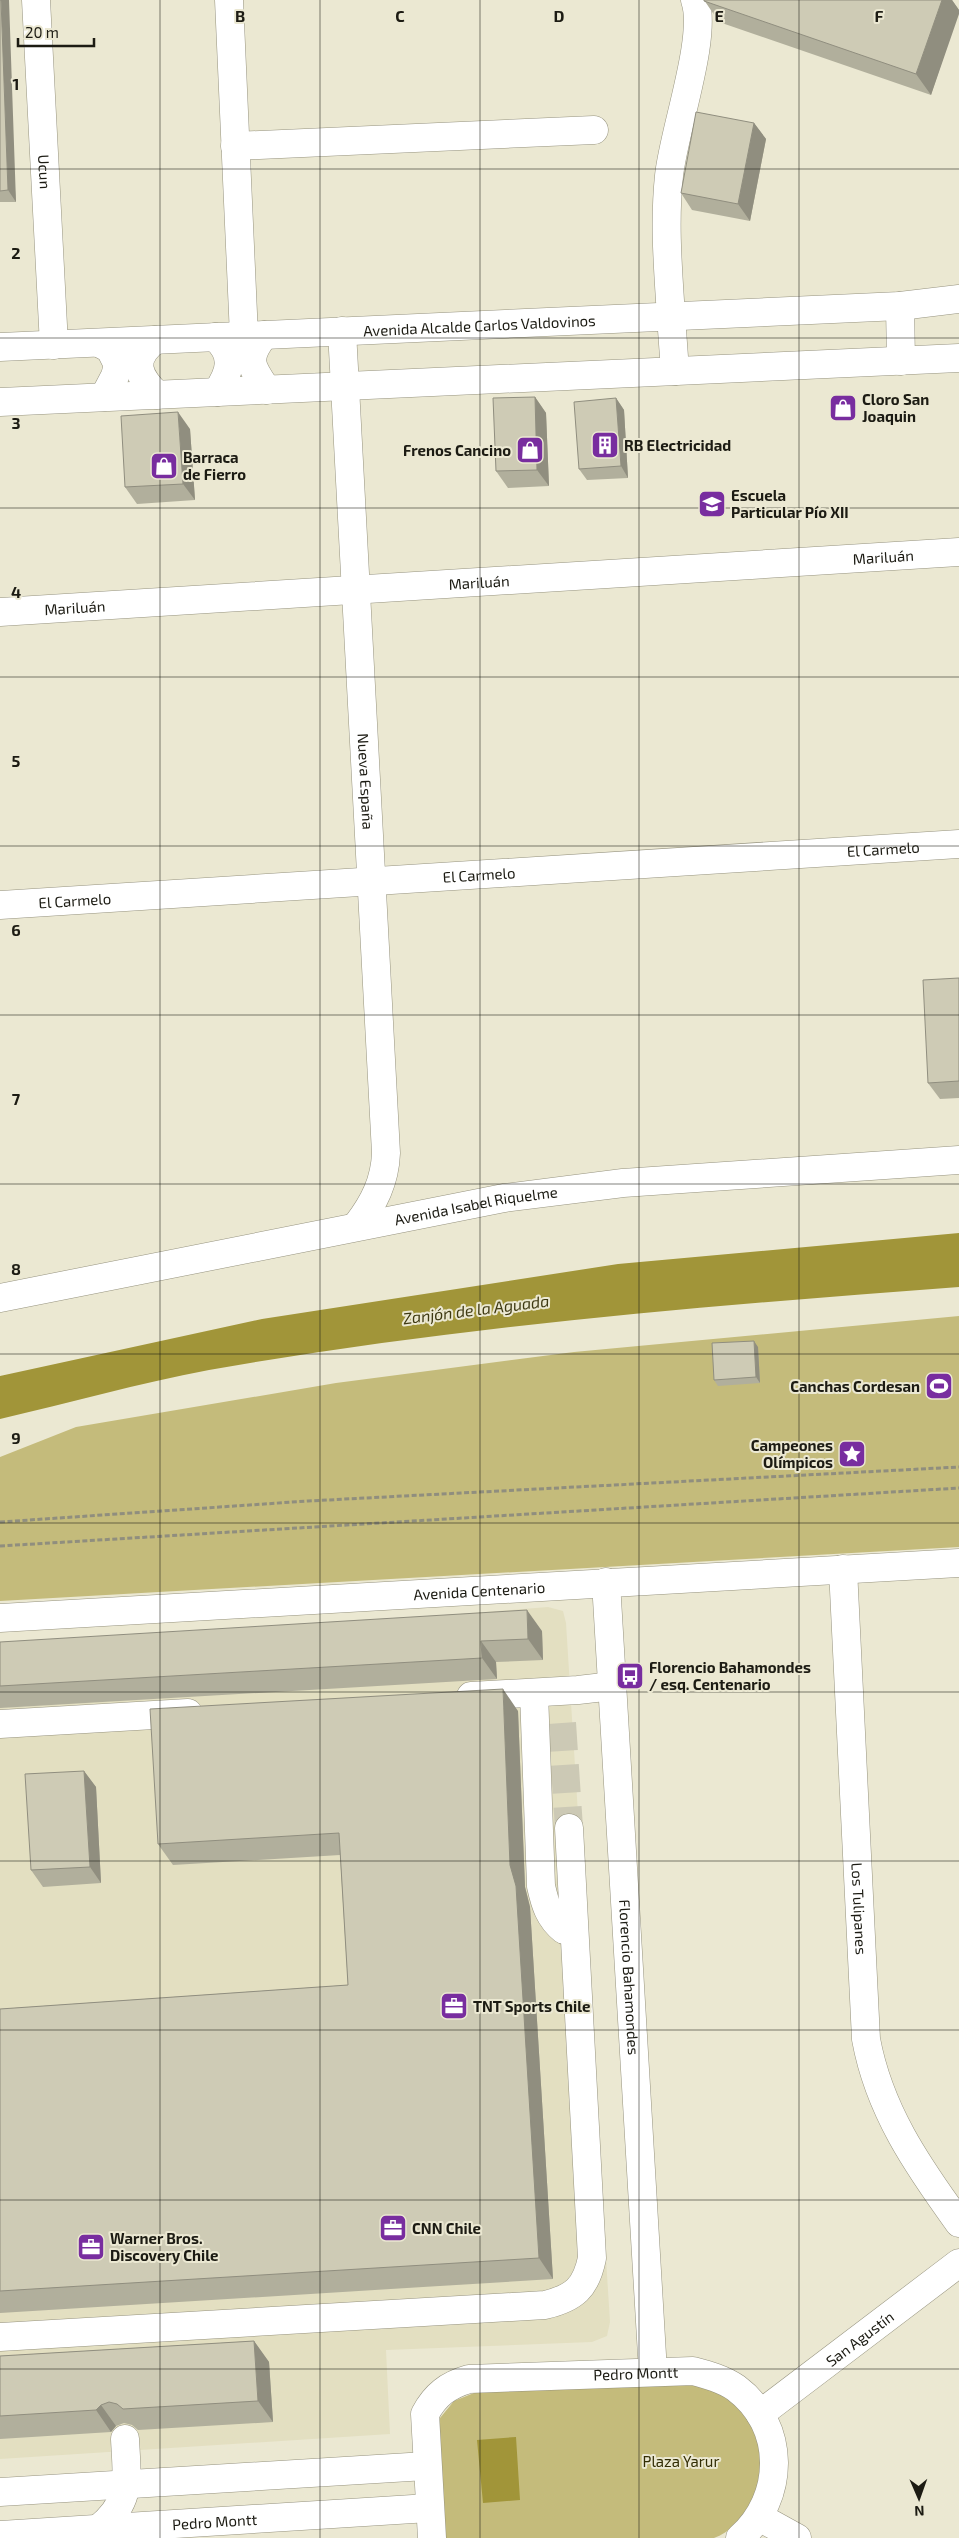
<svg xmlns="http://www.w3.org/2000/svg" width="959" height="2538" font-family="'Exo 2',sans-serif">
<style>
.built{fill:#e3dfc1}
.green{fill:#c4bb7b}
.water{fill:#a19539}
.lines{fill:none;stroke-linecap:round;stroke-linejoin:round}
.minor-tunnel{stroke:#ccc9b5;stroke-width:28;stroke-dasharray:28 14;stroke-linecap:butt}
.minor-casing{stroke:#96937f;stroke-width:29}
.major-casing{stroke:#96937f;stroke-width:29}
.highway-casing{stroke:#96937f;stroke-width:29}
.path{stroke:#908e7e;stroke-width:3;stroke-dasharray:5 2.5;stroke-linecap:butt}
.minor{stroke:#fff;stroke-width:28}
.major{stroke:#fff;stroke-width:28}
.highway{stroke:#fff;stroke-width:28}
.wall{fill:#b1af9c}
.shaded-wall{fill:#908e7f}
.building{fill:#cecbb5;stroke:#908e7f}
.grid{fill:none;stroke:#1c1b13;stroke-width:1;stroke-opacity:0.55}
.labels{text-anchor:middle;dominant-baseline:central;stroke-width:4;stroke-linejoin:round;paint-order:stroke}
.street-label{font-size:15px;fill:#1c1b13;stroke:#ebe8d2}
.poi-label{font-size:15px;font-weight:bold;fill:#1c1b13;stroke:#ebe8d2;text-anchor:start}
.park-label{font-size:15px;fill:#322d04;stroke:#ebe8d2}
.water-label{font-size:16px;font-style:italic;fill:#3e3912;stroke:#ebe8d2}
.grid-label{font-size:16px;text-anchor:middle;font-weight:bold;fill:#1c1b13;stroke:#ebe8d2;stroke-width:4;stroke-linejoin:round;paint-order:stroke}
</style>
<rect width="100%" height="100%" fill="#ebe8d2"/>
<path class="built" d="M548,1607l15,4 3,12 44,699 -3,14 -15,6 -206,8 4,84 -390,25v-809z"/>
<path class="green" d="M959,1316v231l-959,54v-144l76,-30 260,-44 238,-31z
M698,2383c14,6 29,12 40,22 38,38 27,113 -24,133h-270l-9,-101 5,-19 14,-17 25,-10z"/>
<path class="water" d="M959,1233v54c-251,19 -502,39 -750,83 -70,13 -140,33 -209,49v-43l262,-57 356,-55z
M516,2437l4,63 -37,3 -6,-63z"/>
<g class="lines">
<path class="minor-tunnel" d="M562,1723l7,105"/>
<g class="minor-casing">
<g id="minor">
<path id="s1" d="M36,0l18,345"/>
<path d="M229,0l15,336"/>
<path d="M235,146l359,-16"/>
<path d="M671,316c-3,-47 -7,-93 -2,-140 4,-43 39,-139 26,-176"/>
<path id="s2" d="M342,331l44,822c-1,28 -12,50 -29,72"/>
<path id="s3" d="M0,612l959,-60"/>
<path id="s4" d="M0,905l959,-61"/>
<path id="s5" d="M843,1569l23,470c13,71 51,126 93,184"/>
<path id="s6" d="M606,1582l47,790"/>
<path id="s7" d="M0,1618l959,-55"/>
<path d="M534,1693l7,193c4,18 8,32 23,44h10"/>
<path d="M471,1696l107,-6 35,-4"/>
<path d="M0,1724l188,-11"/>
<path d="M0,2337l545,-32c29,-7 41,-17 47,-47l-23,-430"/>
<path id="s8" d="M760,2414l199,-151"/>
<path d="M0,2492l426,-26"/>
<path d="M759,2517l38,21"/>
<path d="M98,2529c34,-27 29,-50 27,-90"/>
<path id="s9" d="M0,2535l429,-27"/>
<path id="s10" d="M432,2538l-7,-124c10,-19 23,-29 44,-35l224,-8c15,4 30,8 43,17 51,38 49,110 4,150"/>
</g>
</g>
<g class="major-casing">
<g id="major">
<path d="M900,306l1,55"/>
<path d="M671,316l4,55"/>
<path d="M264,335c-19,25 -13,31 3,55"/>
<path d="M215,337c20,18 16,34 2,55"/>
<path d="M155,340c-25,20 -17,36 2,55"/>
<path d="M99,343l11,6 8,16 -3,11 -11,21"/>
<path id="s11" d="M0,347l900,-41 59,-7"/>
<path d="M0,402l959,-44"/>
</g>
</g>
<g class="highway-casing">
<g id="highway">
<path id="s12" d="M0,1298l504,-100 119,-15 336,-23"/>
</g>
</g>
<path class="path" d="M0,1522l308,-21 651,-34
M0,1546l959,-58"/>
<use href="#minor" class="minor"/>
<use href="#major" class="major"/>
<use href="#highway" class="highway"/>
</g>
<path class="wall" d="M0,0l16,202h-16z
M704,0h248l7,10 -28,85 -212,-73z
M754,123l12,16 -16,82 -58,-11 -11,-17z
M535,397l11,16 3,73 -41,2 -12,-17z
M616,398l8,12 4,68 -41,2 -8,-11z
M190,429l5,71 -58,4 -12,-17z
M959,978v120l-19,1 -12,-16z
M758,1347l2,36 -42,3 -4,-6z
M542,1631l1,29 -47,2 1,17 -497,29v-66z
M518,1711l7,176 5,20 23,372 -553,34v-304l348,-24 -8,-130 -167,10 -15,-21z
M84,1771l12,16 5,96 -58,4 -12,-17z
M254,2341l15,21 4,60 -135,8 -6,-5 -8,-2 -8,3 -5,6 -111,7v-83z"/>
<path class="shaded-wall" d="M1,0h8l7,202 -8,-12z
M942,0h10l7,10v4l-28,81 -15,-21z
M754,123l12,16 -16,82 -12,-17z
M535,397l11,16 3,73 -12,-16z
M616,398l8,12 4,68 -7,-12z
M178,412l12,17 5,71 -12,-16z
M754,1341l4,6 2,36 -4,-6z
M527,1610l15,21 1,29 -15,-21z
M481,1641l15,21 1,17 -15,-21z
M503,1689l15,22 7,176 5,20 23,372 -14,-21 -29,-393z
M84,1771l12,16 5,96 -11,-16z
M254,2341l15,21 4,60 -15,-21z
M101,2405l15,21 -5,6 -15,-22z"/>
<path class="building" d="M0,0h1l7,190 -8,1z
M704,0h238l-26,74 -212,-73z
M696,112l58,11 -16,81 -57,-11z
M535,397l2,73 -41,1 -3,-73z
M616,398l5,68 -42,3 -5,-67z
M178,412l5,72 -58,3 -4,-71z
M959,978v103l-31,2 -5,-103z
M754,1341l2,36 -42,3 -2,-37z
M527,1610l1,29 -47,2 1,17 -482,28v-44z
M503,1689l7,176 6,21 23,372 -539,33v-282l348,-24 -9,-152 -181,11 -8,-135z
M84,1771l6,96 -59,3 -6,-96z
M254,2341l4,60 -135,8 -6,-5 -8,-2 -8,3 -5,5 -96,6v-60z"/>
<path class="grid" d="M160,0v2538M320,0v2538M480,0v2538M639,0v2538M799,0v2538M0,169h959M0,338h959M0,508h959M0,677h959M0,846h959M0,1015h959M0,1184h959M0,1354h959M0,1523h959M0,1692h959M0,1861h959M0,2030h959M0,2200h959M0,2369h959"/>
<defs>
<g id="shop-square" transform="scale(1.4375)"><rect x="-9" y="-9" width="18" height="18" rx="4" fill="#782d9f" stroke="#ebe8d2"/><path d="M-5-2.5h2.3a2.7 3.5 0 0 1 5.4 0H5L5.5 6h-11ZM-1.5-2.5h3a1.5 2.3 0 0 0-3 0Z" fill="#fff"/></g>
<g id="building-square" transform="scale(1.4375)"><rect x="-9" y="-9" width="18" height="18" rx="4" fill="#782d9f" stroke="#ebe8d2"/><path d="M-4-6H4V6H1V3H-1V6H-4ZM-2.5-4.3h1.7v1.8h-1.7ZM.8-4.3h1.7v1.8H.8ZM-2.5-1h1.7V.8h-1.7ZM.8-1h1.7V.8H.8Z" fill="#fff"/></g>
<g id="school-square" transform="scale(1.4375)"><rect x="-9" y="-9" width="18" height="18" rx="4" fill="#782d9f" stroke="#ebe8d2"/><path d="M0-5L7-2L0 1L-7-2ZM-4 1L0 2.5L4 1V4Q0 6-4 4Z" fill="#fff"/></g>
<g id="stadium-square" transform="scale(1.4375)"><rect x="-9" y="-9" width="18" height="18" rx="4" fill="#782d9f" stroke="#ebe8d2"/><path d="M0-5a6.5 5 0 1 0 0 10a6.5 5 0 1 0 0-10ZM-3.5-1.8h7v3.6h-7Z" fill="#fff"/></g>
<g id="sight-square" transform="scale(1.4375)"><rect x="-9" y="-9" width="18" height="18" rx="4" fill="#782d9f" stroke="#ebe8d2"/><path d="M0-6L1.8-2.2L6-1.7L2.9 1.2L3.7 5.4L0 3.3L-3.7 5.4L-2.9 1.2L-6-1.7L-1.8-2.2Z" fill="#fff"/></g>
<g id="bus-square" transform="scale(1.4375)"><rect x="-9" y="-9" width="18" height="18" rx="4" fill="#782d9f" stroke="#ebe8d2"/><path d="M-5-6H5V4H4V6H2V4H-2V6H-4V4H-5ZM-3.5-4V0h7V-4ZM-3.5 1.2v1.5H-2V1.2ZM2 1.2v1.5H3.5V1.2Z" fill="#fff"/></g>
<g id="office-square" transform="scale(1.4375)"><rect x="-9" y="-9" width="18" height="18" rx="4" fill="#782d9f" stroke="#ebe8d2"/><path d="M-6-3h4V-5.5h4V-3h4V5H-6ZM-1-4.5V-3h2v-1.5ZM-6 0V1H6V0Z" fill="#fff"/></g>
</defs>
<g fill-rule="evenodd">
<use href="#shop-square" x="843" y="408"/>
<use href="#building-square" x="605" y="445"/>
<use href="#shop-square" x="530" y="450"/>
<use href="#shop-square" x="164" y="466"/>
<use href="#school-square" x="712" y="504"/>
<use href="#stadium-square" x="939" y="1386"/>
<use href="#sight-square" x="852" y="1454"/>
<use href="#bus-square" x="630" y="1676"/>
<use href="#office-square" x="454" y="2006"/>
<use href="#office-square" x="393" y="2228"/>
<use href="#office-square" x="91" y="2247"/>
</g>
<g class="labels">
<g class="street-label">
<text stroke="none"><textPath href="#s1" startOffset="172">Ucun</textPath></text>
<text stroke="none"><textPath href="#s11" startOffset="480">Avenida Alcalde Carlos Valdovinos</textPath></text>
<text stroke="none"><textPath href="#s3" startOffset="885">Mariluán</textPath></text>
<text stroke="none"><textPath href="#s3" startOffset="480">Mariluán</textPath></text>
<text stroke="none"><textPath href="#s3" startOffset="75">Mariluán</textPath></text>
<text stroke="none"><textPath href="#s2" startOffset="451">Nueva España</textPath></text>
<text stroke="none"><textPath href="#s4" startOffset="885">El Carmelo</textPath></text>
<text stroke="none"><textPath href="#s4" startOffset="480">El Carmelo</textPath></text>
<text stroke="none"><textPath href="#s4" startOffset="75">El Carmelo</textPath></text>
<text stroke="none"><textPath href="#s12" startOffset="485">Avenida Isabel Riquelme</textPath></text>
<text stroke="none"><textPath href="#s7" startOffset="480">Avenida Centenario</textPath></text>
<text stroke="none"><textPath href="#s5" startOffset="340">Los Tulipanes</textPath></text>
<text stroke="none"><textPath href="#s6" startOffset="396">Florencio Bahamondes</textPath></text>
<text stroke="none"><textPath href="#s8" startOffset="125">San Agustín</textPath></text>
<text stroke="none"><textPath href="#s10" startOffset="349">Pedro Montt</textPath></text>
<text stroke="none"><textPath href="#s9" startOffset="215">Pedro Montt</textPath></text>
</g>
<g class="poi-label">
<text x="862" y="399">Cloro San<tspan x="862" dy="17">Joaquin</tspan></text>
<text x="624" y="445">RB Electricidad</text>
<text x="511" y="450" text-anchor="end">Frenos Cancino</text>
<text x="183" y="457">Barraca<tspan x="183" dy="17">de Fierro</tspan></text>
<text x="731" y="495">Escuela<tspan x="731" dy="17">Particular Pío XII</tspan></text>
<text x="920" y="1386" text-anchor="end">Canchas Cordesan</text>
<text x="833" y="1445" text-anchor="end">Campeones<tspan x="833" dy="17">Olímpicos</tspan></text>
<text x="649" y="1667">Florencio Bahamondes<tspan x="649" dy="17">/ esq. Centenario</tspan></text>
<text x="473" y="2006">TNT Sports Chile</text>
<text x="412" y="2228">CNN Chile</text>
<text x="110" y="2238">Warner Bros.<tspan x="110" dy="17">Discovery Chile</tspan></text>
</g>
<g class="park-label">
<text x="681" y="2461">Plaza Yarur</text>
</g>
<g class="water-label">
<text transform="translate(476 1309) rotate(-7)">Zanjón de la Aguada</text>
</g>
</g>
<g class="grid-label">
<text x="240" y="22">B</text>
<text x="400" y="22">C</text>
<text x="559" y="22">D</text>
<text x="719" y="22">E</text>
<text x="879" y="22">F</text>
<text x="16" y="90">1</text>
<text x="16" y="259">2</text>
<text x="16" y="429">3</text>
<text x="16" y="598">4</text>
<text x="16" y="767">5</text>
<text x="16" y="936">6</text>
<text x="16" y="1105">7</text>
<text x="16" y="1275">8</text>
<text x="16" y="1444">9</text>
</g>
<g transform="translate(919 2498) rotate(178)" stroke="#ebe8d2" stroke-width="4" paint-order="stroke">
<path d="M0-4L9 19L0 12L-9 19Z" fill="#1c1b13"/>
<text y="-8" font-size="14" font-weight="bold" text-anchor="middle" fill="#1c1b13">N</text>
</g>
<path d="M18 38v8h76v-8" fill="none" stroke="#1c1b13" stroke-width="2.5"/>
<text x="25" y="38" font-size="15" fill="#1c1b13" stroke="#ebe8d2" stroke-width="4" paint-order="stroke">20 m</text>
</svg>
